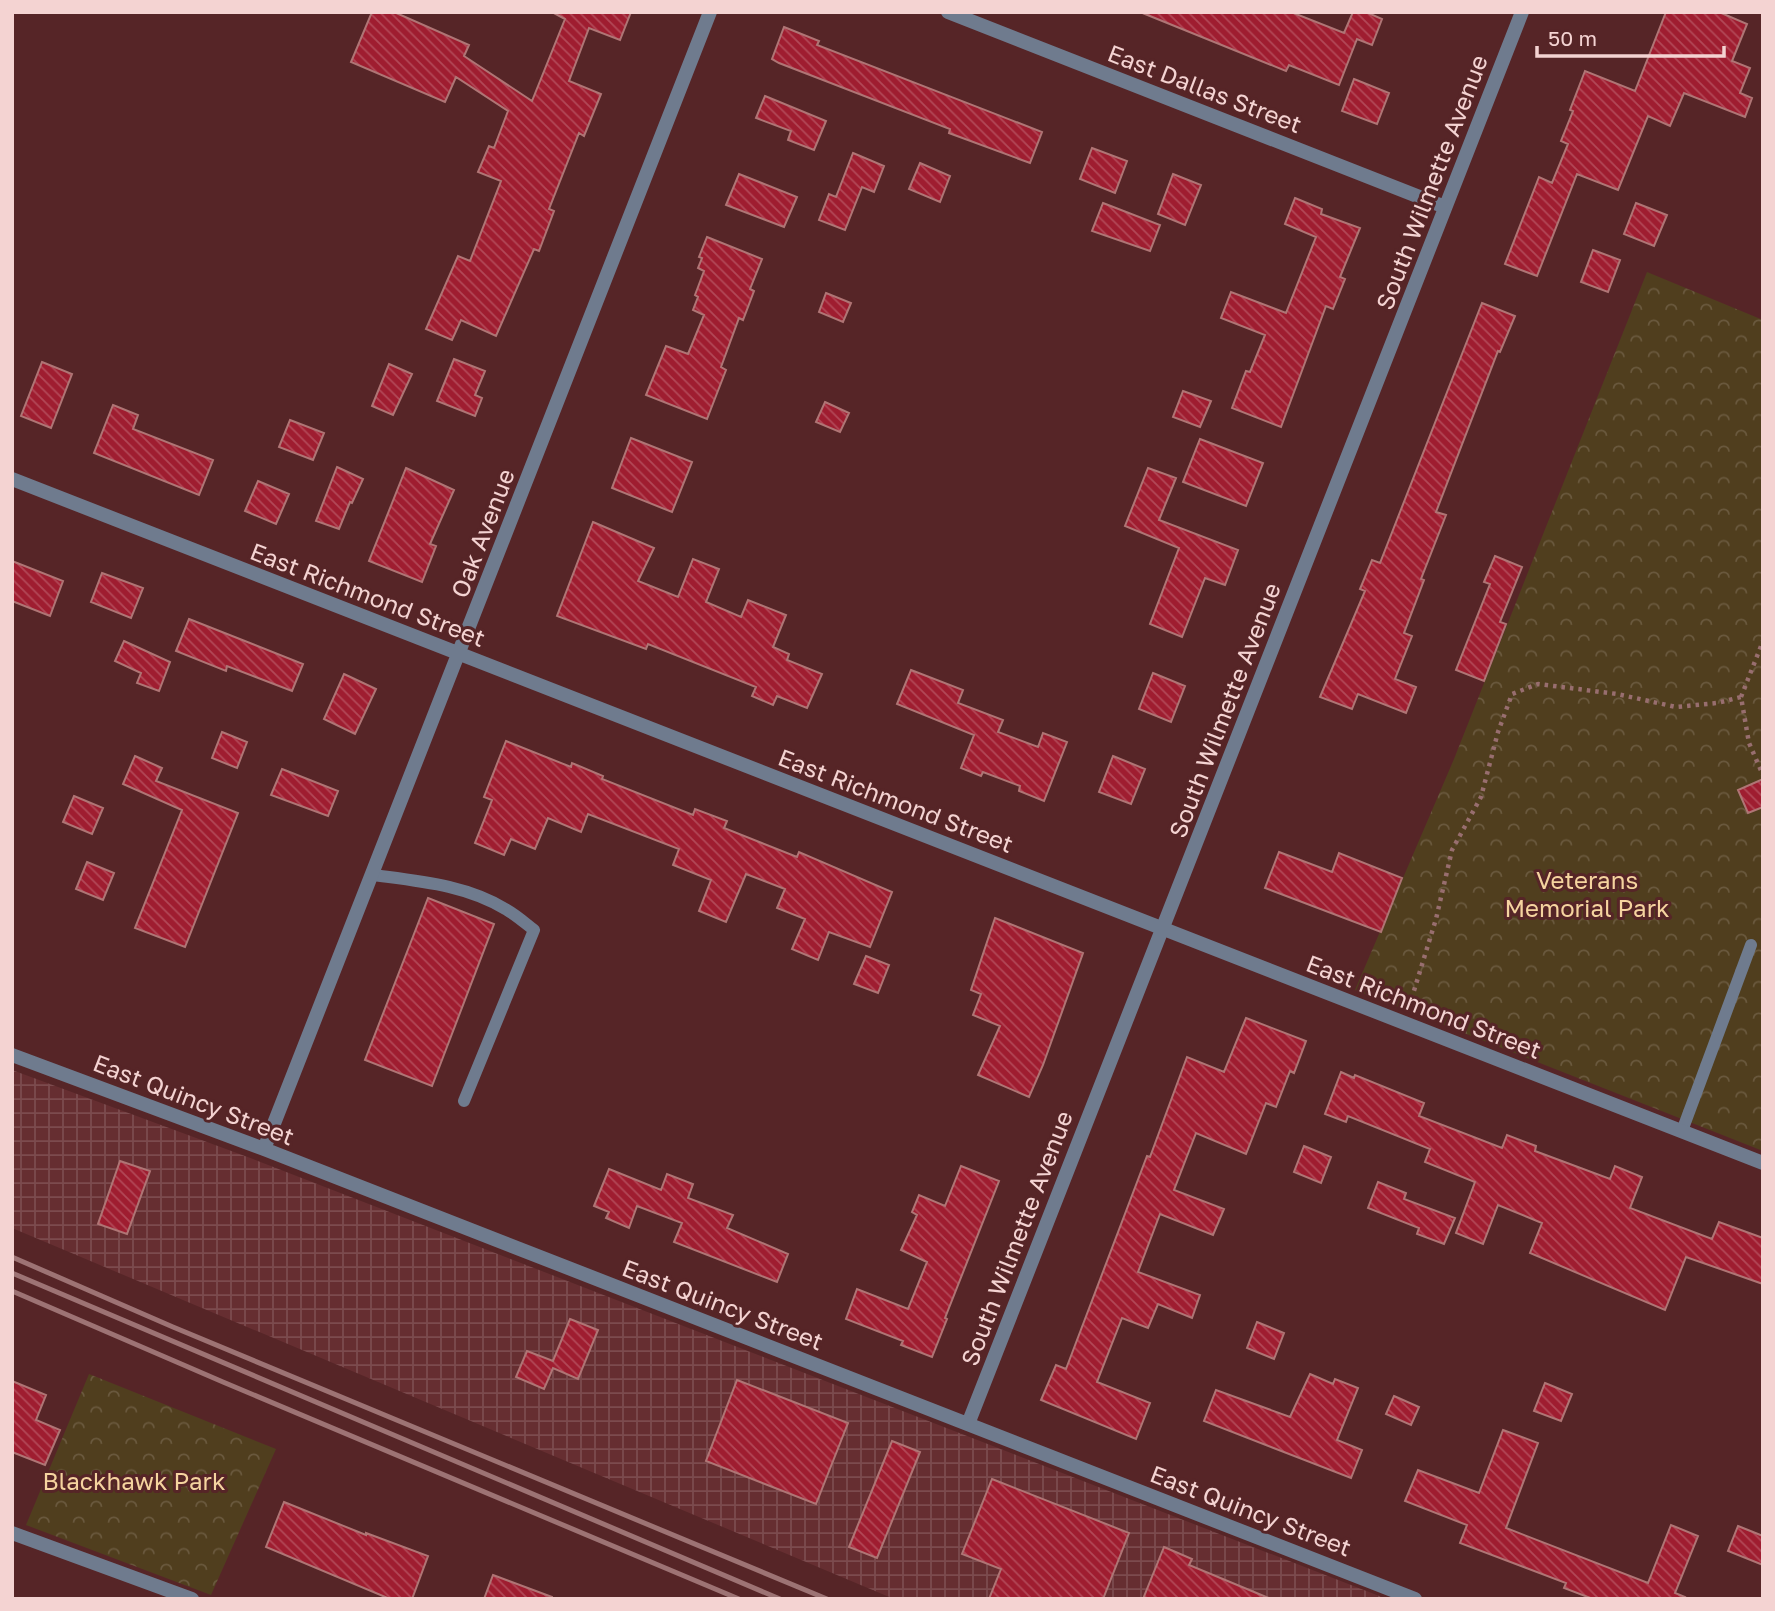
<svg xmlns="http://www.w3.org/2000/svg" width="1775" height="1611" font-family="'Golos Text',sans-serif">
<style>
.industrial{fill:url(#industrial-grid)}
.park{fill:url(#park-crowns)}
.building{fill:url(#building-back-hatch);stroke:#af7575;stroke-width:2}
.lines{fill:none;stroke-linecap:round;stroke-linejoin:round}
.path{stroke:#986e6f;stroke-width:4.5;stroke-dasharray:3.5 5;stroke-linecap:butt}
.lane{stroke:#6f7b8e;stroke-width:12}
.street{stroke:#6f7b8e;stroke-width:14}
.rail{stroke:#9d7374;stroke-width:5}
.labels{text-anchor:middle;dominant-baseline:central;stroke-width:6;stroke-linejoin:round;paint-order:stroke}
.street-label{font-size:24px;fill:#f4d3d2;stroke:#562527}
.park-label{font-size:24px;fill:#f5d49f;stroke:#562527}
</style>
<defs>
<pattern id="industrial-grid" width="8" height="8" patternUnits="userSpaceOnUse" patternTransform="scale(1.75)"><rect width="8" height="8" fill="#662e31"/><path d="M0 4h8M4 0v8" fill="none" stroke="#7c4b4e"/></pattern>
<pattern id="park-crowns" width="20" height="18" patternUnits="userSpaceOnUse" patternTransform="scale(1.75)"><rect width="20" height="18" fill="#503e1e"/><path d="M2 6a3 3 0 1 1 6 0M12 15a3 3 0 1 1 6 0" fill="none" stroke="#6a593e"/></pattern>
<pattern id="building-back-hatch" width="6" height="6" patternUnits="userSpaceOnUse" patternTransform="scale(1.75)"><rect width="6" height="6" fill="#9f1d30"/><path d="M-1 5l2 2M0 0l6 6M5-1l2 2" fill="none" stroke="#b24857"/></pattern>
</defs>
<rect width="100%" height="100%" fill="#562527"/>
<path class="industrial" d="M12,1070l241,89 1134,440h-493l-882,-371z"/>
<path class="park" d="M1647,272l116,48v831l-408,-161 99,-231z
M89,1374l187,75 -65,146 -185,-70z"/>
<path class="building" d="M372,12h22l75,33 -5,11 68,45 33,-82 -13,-7h79l-11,28 -31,-12 -20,53 32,13 -17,42 -5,-3 -30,76 5,2 -15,40 -5,-2 -38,87 -35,-16 -9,20 -26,-11 32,-73 12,5 31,-80 -23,-9 11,-26 5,2 14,-37 -52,-34 -11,25 -94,-40z
M1140,12h151l53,21 9,-21h13l16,7 -10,26 -15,-6 -18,46 -50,-20 -3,6z
M1666,12h53l28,12 -15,37 18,7 -10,25 12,5 -7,19 -61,-24 -14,33 -22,-10 -30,74 -41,-16 -40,102 -32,-12 34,-87 13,6 16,-39 -7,-3 12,-30 -3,-1 15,-39 50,20z
M784,27l35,14 -2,4 225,87 -12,31 -81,-30 1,-4 -171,-66 -7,-4z
M1354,79l35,14 -12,31 -35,-13z
M765,96l61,25 -12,29 -26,-10 3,-9 -35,-13z
M1092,148l35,13 -12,32 -35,-14z
M853,153l31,13 -10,26 -12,-5 -17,43 -26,-10 10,-26 7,3z
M920,163l30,13 -10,26 -31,-13z
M739,174l58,23 -13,30 -58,-22z
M1173,174l28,11 -16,40 -27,-11z
M1295,198l27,11 -1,5 39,14 -20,49 5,2 -12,30 -7,-3 -45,121 -49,-19 14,-37 4,1 15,-37 -44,-17 10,-26 55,21 30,-76 -31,-13z
M1103,203l57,22 -10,26 -58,-20z
M1636,203l31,12 -13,31 -30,-12z
M707,237l55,22 -12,30 4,2 -11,29 -4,-2 -18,49 5,3 -19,49 -61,-24 20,-49 22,8 16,-39 -11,-5 5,-13 -3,-2 9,-24 -6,-3 4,-10 -3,-1z
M1593,250l27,10 -12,32 -27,-10z
M826,293l25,10 -8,19 -24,-10z
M1482,303l33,13 -15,36 -2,-1 -62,161 10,3 -25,64 3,1 -20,53 8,3 -17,43 21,8 -10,26 -48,-19 -6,15 -32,-12 45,-106 -5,-2 12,-29 8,3z
M454,359l31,12 -10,24 7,3 -7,18 -38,-15z
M42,362l30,12 -21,54 -30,-12z
M389,364l23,10 -19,41 -21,-9z
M1183,391l28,10 -11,26 -27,-10z
M825,402l24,11 -9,19 -24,-10z
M113,405l25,10 -5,14 80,31 -14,35 -105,-42z
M290,420l34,13 -11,27 -34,-13z
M631,438l61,24 -20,50 -60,-24z
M1200,439l63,24 -17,43 -63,-24z
M337,467l26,12 -11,24 -2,-1 -11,27 -23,-8z
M406,468l48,22 -24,54 6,2 -14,36 -53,-21z
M1148,468l28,10 -17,42 79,30 -13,35 -20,-7 -23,59 -32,-13 29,-76 -54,-22z
M258,481l31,13 -13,30 -31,-13z
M593,522l61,26 -16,33 40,16 15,-38 26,10 -13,33 35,15 7,-17 38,15 -13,32 16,7 -2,6 35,14 -15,34 -30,-12 -4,9 -21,-9 4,-9 -108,-43 -2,5 -89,-33z
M1495,556l27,11 -22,55 6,2 -22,57 -28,-11 34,-86 -6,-2z
M12,561l51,20 -13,35 -38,-15z
M102,573l41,15 -12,30 -40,-16z
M189,619l114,45 -11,27 -65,-25 -1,5 -50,-20z
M124,641l46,21 -11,29 -22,-8 4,-10 -26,-12z
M911,670l52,20 -5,13 45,17 -5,12 40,15 5,-14 24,9 -23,59 -25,-10 1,-5 -37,-14 -2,4 -20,-8 13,-33 -77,-31z
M1153,673l32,13 -14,36 -32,-13z
M344,674l32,15 -21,45 -31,-15z
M222,732l25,10 -10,26 -25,-10z
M506,741l65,26 1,-4 31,13 -1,3 91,36 2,-6 32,12 -3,7 73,29 2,-5 93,40 -22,55 -41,-15 -11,28 -26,-11 13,-30 -28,-11 8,-19 -39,-15 -20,48 -27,-11 12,-31 -38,-15 6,-16 -91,-35 -7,18 -33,-14 -13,31 -24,-10 -7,16 -29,-12 17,-43 -8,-3z
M135,756l27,12 -6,13 82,32 -53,134 -50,-19 47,-118 -59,-26z
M1113,756l32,13 -14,35 -32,-12z
M282,769l56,22 -10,25 -57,-21z
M1763,779v28l-15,6 -10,-23z
M74,796l29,12 -11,26 -29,-12z
M1279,852l53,20 7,-19 63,25 -21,54 -116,-44z
M87,862l27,11 -11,27 -27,-11z
M428,898l66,26 -62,162 -67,-26z
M995,918l88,35 -40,112 -14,32 -51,-22 22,-49 -27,-11 8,-21 -10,-4z
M866,956l23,9 -11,28 -24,-9z
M1246,1018l60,23 -12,32 -4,-2 -14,36 -10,-4 -20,51 -50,-21 -22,57 50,19 -11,26 -53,-21 -22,58 62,23 -8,23 -34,-14 -10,24 -26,-10 -25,64 53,21 -14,36 -95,-39 15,-35 10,4 81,-213 3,1 37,-100 37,15z
M1341,1072l13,6 1,-3 69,28 -5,13 83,32 5,-13 29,11 -1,5 75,28 5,-13 27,11 -12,31 82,31 7,-17 44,16v46l-77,-27 -21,53 -135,-57 12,-30 -44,-18 -15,39 -27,-11 19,-51 -50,-20 5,-13 -82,-33 -2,6 -21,-8z
M1304,1146l27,11 -10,26 -27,-11z
M120,1161l30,10 -23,63 -29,-10z
M961,1166l38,15 -54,137 2,1 -15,38 -31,-12 2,-4 -57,-22 11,-30 51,20 19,-47 -26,-12 16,-35 -5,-3 7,-17 26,11z
M609,1169l52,21 6,-16 26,10 -5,14 45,17 -6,13 61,26 -11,28 -103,-40 8,-19 -45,-17 -8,22 -23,-10 3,-6 -15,-6z
M1378,1182l28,11 -2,6 51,19 -11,26 -27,-10 2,-6 -51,-20z
M570,1319l28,11 -20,49 -25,-11 -9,21 -28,-12 11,-26 26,10z
M1257,1322l27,11 -10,26 -27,-11z
M1310,1374l23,10 2,-5 23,9 -21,52 25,10 -11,28 -147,-57 12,-31 74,27z
M737,1380l111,43 -32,81 -110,-43z
M12,1381l34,14 -10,25 24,10 -15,35 -33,-13z
M1545,1383l27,11 -11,27 -27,-10z
M1394,1396l25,11 -8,18 -25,-11z
M1503,1430l35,13 -32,85 142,55 23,-58 27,11 -23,57 10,4 -1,2h-91l-29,-11 2,-5 -106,-40 7,-18 -62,-24 13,-31 61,23z
M892,1441l28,11 -43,106 -28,-11z
M992,1479l137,54 -26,66h-114l12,-30 -39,-15z
M284,1502l82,33v-2l62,23 -16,43h-22l-124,-52z
M1738,1526l25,10v29l-35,-14z
M1164,1547l28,12 -3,6 82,34h-128z
M493,1575l59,22v2h-68z"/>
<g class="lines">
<path class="path" d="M1741,697l22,-56
M1409,1007l27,-88 16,-69 29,-53 17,-65 14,-38 26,-10 79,10 59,13 41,-4 24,-6 8,46 14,32"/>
<path class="lane" d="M373,875c45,6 94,10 134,35 9,5 18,13 27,20l-70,171
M1682,1131l69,-186"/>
<path class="street" d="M948,12l497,195
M12,479l1751,684
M12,1055l252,94 1151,450
M264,1149l446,-1137
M968,1424l554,-1412
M12,1533l180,66"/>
<path class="rail" d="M12,1257l161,70 654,272
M12,1273l768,326
M12,1291l211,91 516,217"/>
</g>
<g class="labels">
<g class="street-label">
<text transform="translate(1205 88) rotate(21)">East Dallas Street</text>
<text transform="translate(1431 182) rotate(-69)">South Wilmette Avenue</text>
<text transform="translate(482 533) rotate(-69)">Oak Avenue</text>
<text transform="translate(368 594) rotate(21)">East Richmond Street</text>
<text transform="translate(1224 710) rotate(-69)">South Wilmette Avenue</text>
<text transform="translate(896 800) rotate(21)">East Richmond Street</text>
<text transform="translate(1424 1006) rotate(21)">East Richmond Street</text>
<text transform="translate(194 1099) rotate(21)">East Quincy Street</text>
<text transform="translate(1016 1238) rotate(-69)">South Wilmette Avenue</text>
<text transform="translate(723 1304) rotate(21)">East Quincy Street</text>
<text transform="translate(1251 1510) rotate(21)">East Quincy Street</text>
</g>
<g class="park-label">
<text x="1587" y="879">Veterans<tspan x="1587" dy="28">Memorial Park</tspan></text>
<text x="134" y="1480">Blackhawk Park</text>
</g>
</g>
<rect width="1775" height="1611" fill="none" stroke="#f4d3d2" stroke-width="28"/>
<path d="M1537 46v10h187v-10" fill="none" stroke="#f4d3d2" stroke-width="3.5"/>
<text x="1548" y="46" font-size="21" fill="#f4d3d2" stroke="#562527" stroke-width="5" paint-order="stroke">50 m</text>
</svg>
